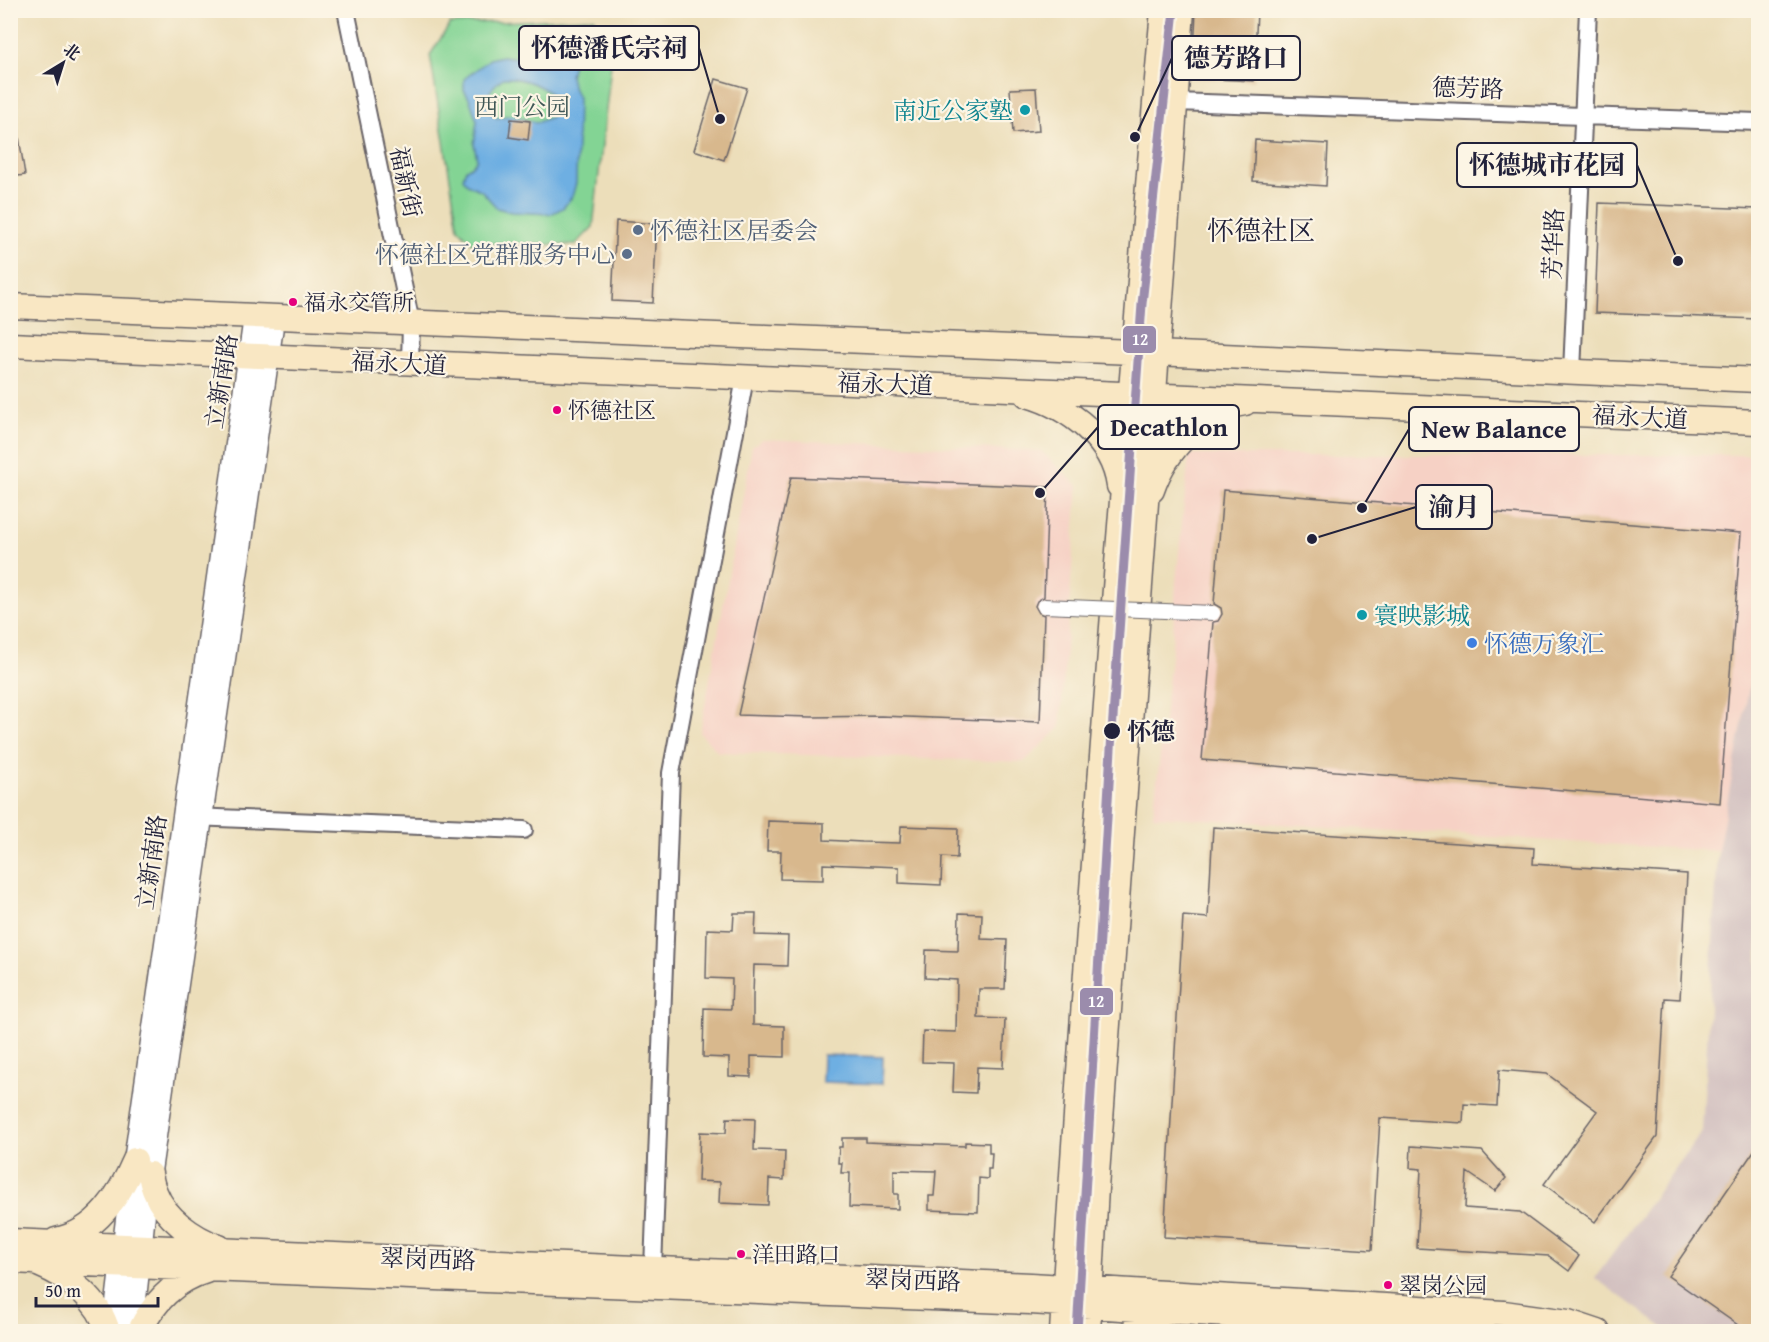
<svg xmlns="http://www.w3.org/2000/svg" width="1769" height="1342" font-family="'Gentium Book Plus','Noto Serif SC',serif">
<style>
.built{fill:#f6d1c5}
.industrial{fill:#d1bfbf}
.green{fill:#83d494;stroke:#527b68;stroke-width:1.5}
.water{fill:#6eafe2;stroke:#48688e;stroke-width:1.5;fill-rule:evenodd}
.building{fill:#d8b88d}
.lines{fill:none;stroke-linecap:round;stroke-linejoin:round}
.minor-casing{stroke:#696467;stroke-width:20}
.tertiary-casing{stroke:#696467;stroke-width:24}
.secondary-casing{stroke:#696467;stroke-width:27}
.minor{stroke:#fff;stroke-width:16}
.tertiary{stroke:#fff;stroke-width:21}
.secondary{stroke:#f9e7c3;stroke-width:24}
.pedestrian-bridge-casing{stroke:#696467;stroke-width:16;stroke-linecap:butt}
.pedestrian-bridge{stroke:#fff;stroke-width:14}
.metro-1-casing{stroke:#fcf5e5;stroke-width:14}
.metro-1{stroke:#9b8cac;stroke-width:9}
.culture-dot{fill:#0f9aa8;stroke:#fcf5e5;stroke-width:2}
.service-dot{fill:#5c6f8a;stroke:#fcf5e5;stroke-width:2}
.bus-dot{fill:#e5007d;stroke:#fcf5e5;stroke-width:2}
.shop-dot{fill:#3f7fe0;stroke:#fcf5e5;stroke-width:2}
.stop-dot{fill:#22223b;stroke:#fcf5e5;stroke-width:2}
.labels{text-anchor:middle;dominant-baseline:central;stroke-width:4.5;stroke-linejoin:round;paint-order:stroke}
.bus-label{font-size:22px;fill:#22223b;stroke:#fcf5e5;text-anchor:start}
.street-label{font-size:24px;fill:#22223b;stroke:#fcf5e5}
.park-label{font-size:24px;fill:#3f5756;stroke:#fcf5e5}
.culture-label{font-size:24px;fill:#0d838f;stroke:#fcf5e5;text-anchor:end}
.service-label{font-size:24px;fill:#4e5e75;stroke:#fcf5e5;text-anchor:start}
.shop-label{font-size:24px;fill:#366cbe;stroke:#fcf5e5;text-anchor:start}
.stop-label{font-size:24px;font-weight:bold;fill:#22223b;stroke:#fcf5e5;text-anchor:start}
.quarter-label{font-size:27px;fill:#22223b;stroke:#fcf5e5}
.leader{fill:none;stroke:#22223b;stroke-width:2}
.callout-dot{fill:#22223b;stroke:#fcf5e5;stroke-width:2}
.callout{fill:#fcf5e5;stroke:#22223b;stroke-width:2}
.callout-label{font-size:26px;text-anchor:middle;font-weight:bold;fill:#22223b}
.line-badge{stroke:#fcf5e5;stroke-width:2}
.badge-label{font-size:16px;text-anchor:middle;font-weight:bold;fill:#fff}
</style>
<rect width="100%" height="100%" fill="#fcf5e5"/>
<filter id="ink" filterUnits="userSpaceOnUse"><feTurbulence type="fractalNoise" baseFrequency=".0167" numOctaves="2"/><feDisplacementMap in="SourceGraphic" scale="12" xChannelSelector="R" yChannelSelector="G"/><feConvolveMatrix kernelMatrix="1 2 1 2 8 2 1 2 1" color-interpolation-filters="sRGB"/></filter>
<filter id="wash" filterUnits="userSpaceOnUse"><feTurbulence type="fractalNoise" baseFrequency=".008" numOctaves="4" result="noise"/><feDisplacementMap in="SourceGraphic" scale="24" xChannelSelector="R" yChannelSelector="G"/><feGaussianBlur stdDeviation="1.35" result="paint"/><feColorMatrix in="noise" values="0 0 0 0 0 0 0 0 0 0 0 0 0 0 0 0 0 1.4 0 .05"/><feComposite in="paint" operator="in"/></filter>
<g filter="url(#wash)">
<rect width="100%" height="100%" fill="#ecdeba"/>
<path class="built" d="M762,439l279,12 37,35 -18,242 -36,34 -306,-10 -18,-19 52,-286z
M1189,455h569v186l-40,210 -565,-35 19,-167 4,-67z"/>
<path class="industrial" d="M1758,641v690h-90l-73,-53 107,-146 16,-281z"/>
<path class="green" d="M594,18l19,29 -20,180 -18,18 -103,-2 -14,-15 -28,-173 20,-31z"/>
<path class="water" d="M564,49l10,10 -4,17 2,9 6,13 -2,85 -4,14 -9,11 -12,6 -40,-2 -14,-4 -15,-17 -15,-7 -4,-6 3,-9 7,-4 4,-6 -3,-15 3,-23 -8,-23 -5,-8v-11l26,-20 12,-3 23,3zM503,78c19,-1 45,8 55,25l-2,8 -5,6 -15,6 -24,-8 -15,3c-18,-12 -9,-29 6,-40z
M823,1055l60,2 -1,27 -60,-2z"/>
<g id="blocks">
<path class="building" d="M1196,10h61l-3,71 -61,-3z
M716,79l31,9 -23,72 -30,-10z
M1036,88l3,43 -26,2 -3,-44z
M511,119l19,2 -2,19 -19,-3z
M10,131h8l7,44 -15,2z
M1255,140l73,4 -2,42 -73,-5z
M1599,203l159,6v110l-163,-6z
M616,221l41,3 -4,79 -41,-2z
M791,477l257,10 -4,110 -7,4 -2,5 4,7 5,2 -4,107 -159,-6 -69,1 -74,-2z
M1223,490l518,43 -21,270 -518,-43 11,-138 5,-1 4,-7 -1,-6 -7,-4z
M768,821l56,2v17l38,2 38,1 1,-17 57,2 -1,30 -15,-1 -1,28 -42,-2v-16l-76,-3v16l-43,-1 1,-28h-14z
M1213,827l321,21 -1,16 154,10 -7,125 -15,-1 -8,139 -62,85 -51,-38 53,-73 -50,-37 -48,-4 -2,36 -33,-2 -1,19 -83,-5 -8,132 -208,-13 19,-321 25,2z
M734,913h22l-1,22 33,1 -1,30 -33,-1 -1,30v30l31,1v31l-33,-1v21l-22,-1v-18l-26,-1 1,-49 27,1 1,-30 -26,-1 1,-49 26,1z
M959,913l23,1 -1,25 26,1 -2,49h-26l-1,29 27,1 -2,49 -26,-1 -1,26 -23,-1 1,-29 -32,-1 1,-31 33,1 1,-52 -32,-2 1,-28 32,1z
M727,1118l28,1 -1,31 31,1 -1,29 -15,-1 -1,26 -49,-2 1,-21 -22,-1 2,-49 26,1z
M842,1138h24v4l99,4v-4l24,1v10h3l-1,16h-3v10l-9,-1 -1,34 -49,-2v-14h5l2,-25 -42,-1v24h4v15l-49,-2 1,-34h-9l1,-10h-4l1,-16h3z
M1758,1145v187h-10l-80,-56z
M1411,1146l71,5 24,27 -11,13 -28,-19 -2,36 55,4 59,44 -10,15 -20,-15 -132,-8 4,-79 -11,-1z"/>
</g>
</g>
<g filter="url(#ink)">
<use href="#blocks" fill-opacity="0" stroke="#696467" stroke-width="1.5"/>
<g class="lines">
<g class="minor-casing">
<path id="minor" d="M346,10l65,313 -1,40
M1175,102l583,20
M1572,372l16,-362
M192,817l332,13
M653,1269l18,-496 74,-395"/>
</g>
<g class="tertiary-casing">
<path id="tertiary" d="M113,1332l15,-125 125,-879 12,-11 7,13 -127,879 -13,123"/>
</g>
<g class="secondary-casing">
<path id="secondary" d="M10,306l1123,46 625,28
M10,345l1748,77
M1027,395c42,12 86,45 92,91
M1152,490c13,-39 51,-81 93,-87
M150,1174c1,5 2,12 5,18 10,26 38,46 64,55
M56,1240c41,-8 64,-45 79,-80
M10,1241l1021,44 473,28 64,9 30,10
M10,1261l1021,41 453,30
M40,1265c29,12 60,35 68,67
M139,1332c14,-29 36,-52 67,-61
M1062,1332c27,-441 63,-882 101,-1322
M1088,1332l8,-144 86,-1178
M1131,1332l13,-11 21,-8"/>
</g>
<use href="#minor" class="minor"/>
<use href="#tertiary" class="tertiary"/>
<use href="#secondary" class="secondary"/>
<g class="pedestrian-bridge-casing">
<path id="pedestrian-bridge" d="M1044,606l169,7"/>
</g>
<use href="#pedestrian-bridge" class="pedestrian-bridge"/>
<g class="metro-1-casing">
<path id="metro-1" d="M1077,1332l35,-600 30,-428 32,-294"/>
</g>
<use href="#metro-1" class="metro-1"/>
</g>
</g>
<g class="culture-dot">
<circle cx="1025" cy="110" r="6"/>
<circle cx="1362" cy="615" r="6"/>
</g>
<g class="service-dot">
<circle cx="638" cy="230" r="6"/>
<circle cx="627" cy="254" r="6"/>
</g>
<g class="bus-dot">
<circle cx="293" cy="302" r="5"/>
<circle cx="557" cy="410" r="5"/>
<circle cx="741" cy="1254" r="5"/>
<circle cx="1388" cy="1285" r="5"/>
</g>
<circle class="shop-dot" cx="1472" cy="643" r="6"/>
<circle class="stop-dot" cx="1112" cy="731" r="9"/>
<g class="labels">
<g class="bus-label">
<text x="304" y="302">福永交管所</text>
<text x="568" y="410">怀德社区</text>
<text x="752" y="1254">洋田路口</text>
<text x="1399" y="1285">翠岗公园</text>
</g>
<g class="street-label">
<text transform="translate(1468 88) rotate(2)">德芳路</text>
<text transform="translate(406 182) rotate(78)">福新街</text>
<text transform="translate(1553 244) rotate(-88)">芳华路</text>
<text transform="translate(399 363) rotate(3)">福永大道</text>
<text transform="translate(221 381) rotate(-81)">立新南路</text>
<text transform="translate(885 384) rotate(2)">福永大道</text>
<text transform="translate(1640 417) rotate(3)">福永大道</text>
<text transform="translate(151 862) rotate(-82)">立新南路</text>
<text transform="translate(428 1259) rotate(2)">翠岗西路</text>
<text transform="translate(913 1280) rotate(2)">翠岗西路</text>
</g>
<g class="park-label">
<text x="522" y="106">西门公园</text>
</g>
<g class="culture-label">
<text x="1013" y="110">南近公家塾</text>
<text x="1374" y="615" text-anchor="start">寰映影城</text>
</g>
<g class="service-label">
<text x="650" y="230">怀德社区居委会</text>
<text x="615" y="254" text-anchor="end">怀德社区党群服务中心</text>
</g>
<g class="shop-label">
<text x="1484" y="643">怀德万象汇</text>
</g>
<g class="stop-label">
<text x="1127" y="731">怀德</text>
</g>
<g class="quarter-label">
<text x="1261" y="230">怀德社区</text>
</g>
</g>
<path class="leader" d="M720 119L699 48M1135 137L1172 58M1678 261L1637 165M1040 493L1098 427M1362 508L1409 429M1312 539L1416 507"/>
<g class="callout-dot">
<circle cx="720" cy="119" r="6"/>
<circle cx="1135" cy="137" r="6"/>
<circle cx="1678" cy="261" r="6"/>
<circle cx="1040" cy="493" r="6"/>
<circle cx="1362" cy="508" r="6"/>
<circle cx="1312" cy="539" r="6"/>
</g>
<g class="callout">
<rect x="519" y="26" width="180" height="44" rx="6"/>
<rect x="1172" y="36" width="128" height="44" rx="6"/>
<rect x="1457" y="143" width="180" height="44" rx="6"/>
<rect x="1098" y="405" width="141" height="44" rx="6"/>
<rect x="1409" y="407" width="170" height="44" rx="6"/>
<rect x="1416" y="485" width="76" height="44" rx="6"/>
</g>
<g class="callout-label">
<text x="609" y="57">怀德潘氏宗祠</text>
<text x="1236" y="67">德芳路口</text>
<text x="1547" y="174">怀德城市花园</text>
<text x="1169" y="436">Decathlon</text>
<text x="1494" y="438">New Balance</text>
<text x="1454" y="516">渝月</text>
</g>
<g class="line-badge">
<rect x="1122" y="325" width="35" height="29" rx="6" fill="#9b8cac"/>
<rect x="1079" y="987" width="35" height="29" rx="6" fill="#9b8cac"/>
</g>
<g class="badge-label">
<text x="1140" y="345">12</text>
<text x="1096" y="1007">12</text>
</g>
<rect width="1769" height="1342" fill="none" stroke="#fcf5e5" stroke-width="36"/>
<g transform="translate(63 63) rotate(38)" stroke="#fcf5e5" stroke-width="4.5" paint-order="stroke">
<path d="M0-4.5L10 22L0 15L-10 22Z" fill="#22223b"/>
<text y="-9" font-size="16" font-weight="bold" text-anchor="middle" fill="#22223b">北</text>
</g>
<path d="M36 1297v9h122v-9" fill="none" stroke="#22223b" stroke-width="3"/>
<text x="45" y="1297" font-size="18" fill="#22223b" stroke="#fcf5e5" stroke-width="4.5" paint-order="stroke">50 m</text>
</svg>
